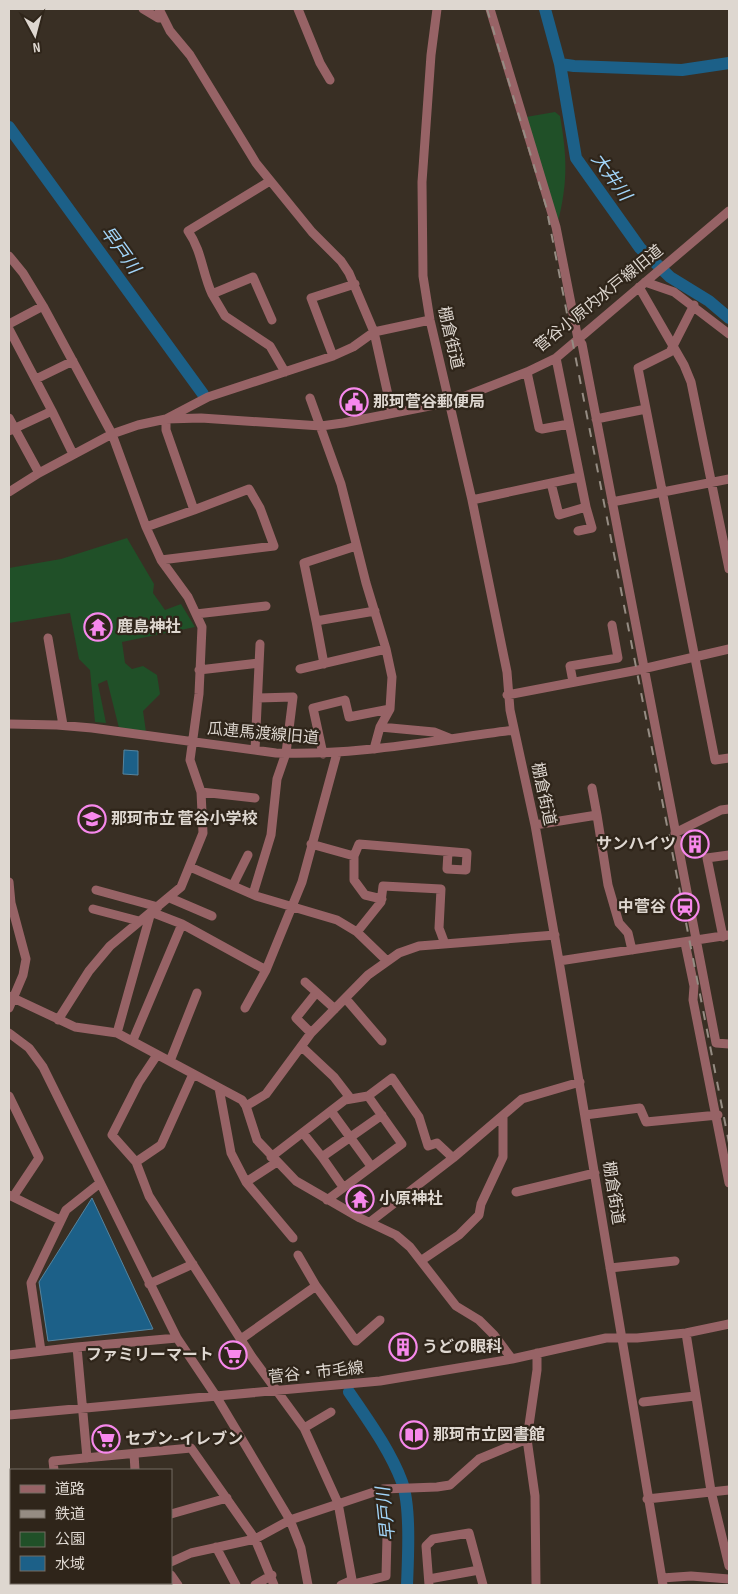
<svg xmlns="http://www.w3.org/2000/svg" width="738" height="1594" font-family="'Sofia Sans Condensed','Noto Sans JP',sans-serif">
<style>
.green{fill:#205028}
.water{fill:#1c6088;stroke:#56849e}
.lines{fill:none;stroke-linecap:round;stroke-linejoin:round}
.river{stroke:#1c6088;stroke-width:12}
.minor{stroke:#976366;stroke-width:9}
.rail{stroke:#958c83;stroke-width:2;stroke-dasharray:9 9;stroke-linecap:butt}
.labels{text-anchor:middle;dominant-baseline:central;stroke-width:4.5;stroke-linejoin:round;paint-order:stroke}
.street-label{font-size:16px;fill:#ded7d0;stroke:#2f251a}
.poi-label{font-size:16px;font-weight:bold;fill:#ded7d0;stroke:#2f251a;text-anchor:start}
.water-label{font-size:18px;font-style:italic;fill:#a2d5f9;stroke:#2f251a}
</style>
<rect width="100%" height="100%" fill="#392f24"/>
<path class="green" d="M555,112l5,4c7,40 8,65 -2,106l-32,-105z
M127,538l27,46 -1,9 12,17 16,-6 14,23 -73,15 3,21 7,6 11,-3 14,9 3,19 -17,17 3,21 -27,-4 -12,-48 -9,4 8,39 -11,-1 -5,-52 -11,-11 -9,-46 -61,10v-55l52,-9z"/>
<path class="water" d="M124,750l14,1v24l-15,-1z
M92,1198l61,131 -105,12 -9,-59z"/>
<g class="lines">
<path class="river" d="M545,9l15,55 16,94 64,90 30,29 39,24 20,17
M560,64l14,2 108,4 47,-7
M9,127l194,267
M349,1392c19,28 41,58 53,90 9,25 6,76 5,103"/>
<path class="minor" d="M143,9l15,9h5
M159,9l11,22 20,24 66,108 56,69 29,29 8,12 25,59 18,81
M298,9l22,54 10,17
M437,9l-6,46 -9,127 1,94 7,44 42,180 35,172 3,38 25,115 24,136 104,624
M490,9l66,218 22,112 4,5 134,699 13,1
M270,181l-82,50c14,20 14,41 24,63l41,-17 19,43
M9,256l14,17 20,33 69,128 34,93 15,33 27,37 14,30 -3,67 -9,66 11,32 2,41 -22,54 -71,59 -21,25 -31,49
M645,282l29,10 55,42
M639,287l45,78 7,17 38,187
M212,294l13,22 45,30 15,26
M694,305l-24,47 -32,16 77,392 14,-2
M9,324l34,-18
M9,329l43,82 -43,20
M333,356l-22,-58 44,-14
M527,372l12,56 3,1 27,-5
M36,379l37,-18
M310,398l31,86 25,99 20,66
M52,411l21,43
M9,418l30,55
M596,419l50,-10
M551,483l8,32 27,-8 -30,-149
M9,492l30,-19 73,-39 26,-9 28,-6 35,-1 120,8 22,-3 107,-21 77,-30 29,-14 173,-147
M472,500l107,-23
M612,502l117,-23
M146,527l48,-17 -28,-80v-11l42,-22 125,-41 20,-9 21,-15 56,-12
M578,531l14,-3 -6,-21
M356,546l-52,17 12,58 59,-10
M161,560l113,-14 -14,-38 -11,-19 -55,21
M196,614l70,-8
M316,621l8,43
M48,638l15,87
M300,669l86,-20 6,28 -2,32 -10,18 -6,22
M199,670l60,-7
M573,682l-3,-16 48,-8 -6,-33
M507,695l131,-25 91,-21
M9,724l48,1 35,3 184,25c80,3 159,-13 238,-23
M380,727l54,5 15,6
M255,750l5,-106
M323,754l-10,-46 32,-8 4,17 41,-8
M201,792l54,6
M597,815l11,70 11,38 9,10 4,17
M535,825l62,-10 -5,-27
M675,833l46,-23 8,-1
M311,844l43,12
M190,867l66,29 81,24 20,12
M9,882l2,21 15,56 -3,16 -14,33
M233,885l15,-30
M96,890l62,17
M253,894l18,-59 6,-56 9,-26 7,-56 -35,1
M170,898l42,18
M382,899l-17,-4 -11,-15v-24l5,-12 108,9 -1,17 -19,-1 1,-17
M93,909l46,12
M723,937l-16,-79 22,-3
M685,943l9,43 -1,14 36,183
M386,960l-29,-28 24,-30 2,-16 58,3 -2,39 6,16
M559,961l170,-26
M305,982l30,27
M9,996l66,31 42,6 125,67 4,6 20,-12 45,-61 57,-58 31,-22 20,-7 136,-11
M346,999l36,42
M245,1008l21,-38
M9,1033l20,15 14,19 134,271 39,58 74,124 11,28 7,37
M117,1033l34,-121 31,12
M311,1033l-15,-15 20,-25
M133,1040l49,-116 84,46 36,-88 35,-129
M302,1047l32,30 17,22
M157,1055l-18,27 -27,53 24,27 13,34 103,161 52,71 34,75 15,82
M170,1061l27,-68
M219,1088l12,65 15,29 47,56
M9,1096l30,62 -26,39
M368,1096l24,-18 27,39 9,29 9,-3 16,15
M246,1106l11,34 39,41 64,37 36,17 14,12 46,59 23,14 15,15 18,24
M331,1111l40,55
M585,1115l55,-7 6,14 72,-7
M303,1133l19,24
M271,1157l74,-57 23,-4 34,48 -75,56
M136,1162l25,-17 32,-71
M246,1182l31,-20
M343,1187l-21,-30 60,-42
M516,1192l79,-19
M9,1195l51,25
M370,1222l83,-64 69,-59 58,-17
M298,1255l18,31
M422,1260l37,-25 20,-20 2,-11 22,-47v-40
M610,1268l65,-7
M149,1284l44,-20
M686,1333l25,158 18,75
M241,1339l75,-53 40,55 24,-21
M77,1347l10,111
M41,1351l-10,-68 35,-73 34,-27
M9,1355l68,-8 100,-9
M643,1402l52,-6
M9,1415l371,-34 132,-22 94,-21h31l49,-5 43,-9
M304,1428l27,-16
M527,1439l8,57 1,89
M134,1454l1,16
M54,1470l-1,-9 138,-13 64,91 19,46
M647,1499l82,-9
M171,1514l56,-16
M216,1547l20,38
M171,1562l20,-9 64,-14 35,-19 93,-31 54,-2 13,-2 29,-26 48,-20 10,-69v-17
M171,1575l7,10
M662,1578l29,-2 38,3
M429,1579l50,-9
M66,1583v2
M127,1583l2,2
M353,1584l33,-8 1,-40
M135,1585l4,-2
M255,1585l17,-10
M341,1585l11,-5
M429,1585l-3,-39 7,-7 36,-6 14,52"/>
<path class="rail" d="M487,9l59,197 183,937"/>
</g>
<defs>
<g id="civic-ring" transform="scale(1.4375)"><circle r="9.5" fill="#2f251a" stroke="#f788ec" stroke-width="1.5"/><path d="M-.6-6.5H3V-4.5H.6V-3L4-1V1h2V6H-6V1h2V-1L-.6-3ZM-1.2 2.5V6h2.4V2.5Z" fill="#f788ec"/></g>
<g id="temple-ring" transform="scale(1.4375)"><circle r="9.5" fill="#2f251a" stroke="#f788ec" stroke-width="1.5"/><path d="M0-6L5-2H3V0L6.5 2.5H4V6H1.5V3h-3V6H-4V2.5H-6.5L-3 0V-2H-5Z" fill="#f788ec"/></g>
<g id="school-ring" transform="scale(1.4375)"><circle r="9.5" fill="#2f251a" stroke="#f788ec" stroke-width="1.5"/><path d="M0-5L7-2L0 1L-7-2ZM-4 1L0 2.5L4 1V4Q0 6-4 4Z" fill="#f788ec"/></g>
<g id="building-ring" transform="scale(1.4375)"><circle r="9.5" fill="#2f251a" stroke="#f788ec" stroke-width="1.5"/><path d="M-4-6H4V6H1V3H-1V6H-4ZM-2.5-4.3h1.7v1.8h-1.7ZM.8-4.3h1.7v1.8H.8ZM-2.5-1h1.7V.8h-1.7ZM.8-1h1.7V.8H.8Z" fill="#f788ec"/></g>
<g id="station-ring" transform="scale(1.4375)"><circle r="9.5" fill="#2f251a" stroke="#f788ec" stroke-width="1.5"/><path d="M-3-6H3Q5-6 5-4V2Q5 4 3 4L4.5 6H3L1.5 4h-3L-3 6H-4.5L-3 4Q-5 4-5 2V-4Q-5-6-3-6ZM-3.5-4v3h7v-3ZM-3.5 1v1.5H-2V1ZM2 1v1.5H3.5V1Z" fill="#f788ec"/></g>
<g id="supermarket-ring" transform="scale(1.4375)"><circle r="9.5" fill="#2f251a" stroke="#f788ec" stroke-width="1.5"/><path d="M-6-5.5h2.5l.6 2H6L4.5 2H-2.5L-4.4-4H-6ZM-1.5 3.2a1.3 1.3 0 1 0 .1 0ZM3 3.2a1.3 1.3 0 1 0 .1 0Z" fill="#f788ec"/></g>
<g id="library-ring" transform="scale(1.4375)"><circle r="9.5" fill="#2f251a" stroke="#f788ec" stroke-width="1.5"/><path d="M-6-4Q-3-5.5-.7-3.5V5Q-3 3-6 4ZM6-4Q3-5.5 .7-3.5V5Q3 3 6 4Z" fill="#f788ec"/></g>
</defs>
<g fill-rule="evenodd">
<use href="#civic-ring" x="354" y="402"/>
<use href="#temple-ring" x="98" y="627"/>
<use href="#school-ring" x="92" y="819"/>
<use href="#building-ring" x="695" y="844"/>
<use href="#station-ring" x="685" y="907"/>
<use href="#temple-ring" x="360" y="1199"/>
<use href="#building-ring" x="403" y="1347"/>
<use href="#supermarket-ring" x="233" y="1355"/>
<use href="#library-ring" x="414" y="1435"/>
<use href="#supermarket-ring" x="106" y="1439"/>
</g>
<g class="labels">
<g class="street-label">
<text transform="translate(599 299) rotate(-39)">菅谷小原内水戸線旧道</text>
<text transform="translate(450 338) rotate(77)">棚倉街道</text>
<text transform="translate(263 734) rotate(5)">瓜連馬渡線旧道</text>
<text transform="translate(543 794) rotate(78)">棚倉街道</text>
<text transform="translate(613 1193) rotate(81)">棚倉街道</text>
<text transform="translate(316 1373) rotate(-6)">菅谷・市毛線</text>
</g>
<g class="poi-label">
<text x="373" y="402">那珂菅谷郵便局</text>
<text x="117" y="627">鹿島神社</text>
<text x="111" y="819">那珂市立 菅谷小学校</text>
<text x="676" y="844" text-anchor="end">サンハイツ</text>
<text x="666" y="907" text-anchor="end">中菅谷</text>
<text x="379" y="1199">小原神社</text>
<text x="422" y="1347">うどの眼科</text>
<text x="214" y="1355" text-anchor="end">ファミリーマート</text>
<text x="433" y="1435">那珂市立図書館</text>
<text x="125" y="1439">セブン-イレブン</text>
</g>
<g class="water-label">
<text transform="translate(611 177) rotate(54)">大井川</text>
<text transform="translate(120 250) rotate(54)">早戸川</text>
<text transform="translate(386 1514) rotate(-96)">早戸川</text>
</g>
</g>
<rect width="738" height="1594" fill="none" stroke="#ded7d0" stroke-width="20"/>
<rect x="10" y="1469" width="162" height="115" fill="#2f251a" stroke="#756c63"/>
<rect x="20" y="1485" width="25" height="8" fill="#976366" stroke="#756c63"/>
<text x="55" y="1494" font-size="15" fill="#ded7d0">道路</text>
<rect x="20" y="1510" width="25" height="8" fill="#958c83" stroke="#756c63"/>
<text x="55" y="1519" font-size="15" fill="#ded7d0">鉄道</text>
<rect x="20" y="1532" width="25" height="15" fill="#205028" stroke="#756c63"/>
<text x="55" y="1544" font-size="15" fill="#ded7d0">公園</text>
<rect x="20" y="1556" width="25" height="15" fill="#1c6088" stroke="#756c63"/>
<text x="55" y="1569" font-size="15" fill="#ded7d0">水域</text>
<g transform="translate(35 35) rotate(173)" stroke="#2f251a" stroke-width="4" paint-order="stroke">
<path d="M0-4L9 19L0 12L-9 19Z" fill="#ded7d0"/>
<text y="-8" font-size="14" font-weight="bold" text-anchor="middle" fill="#ded7d0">N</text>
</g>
</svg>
